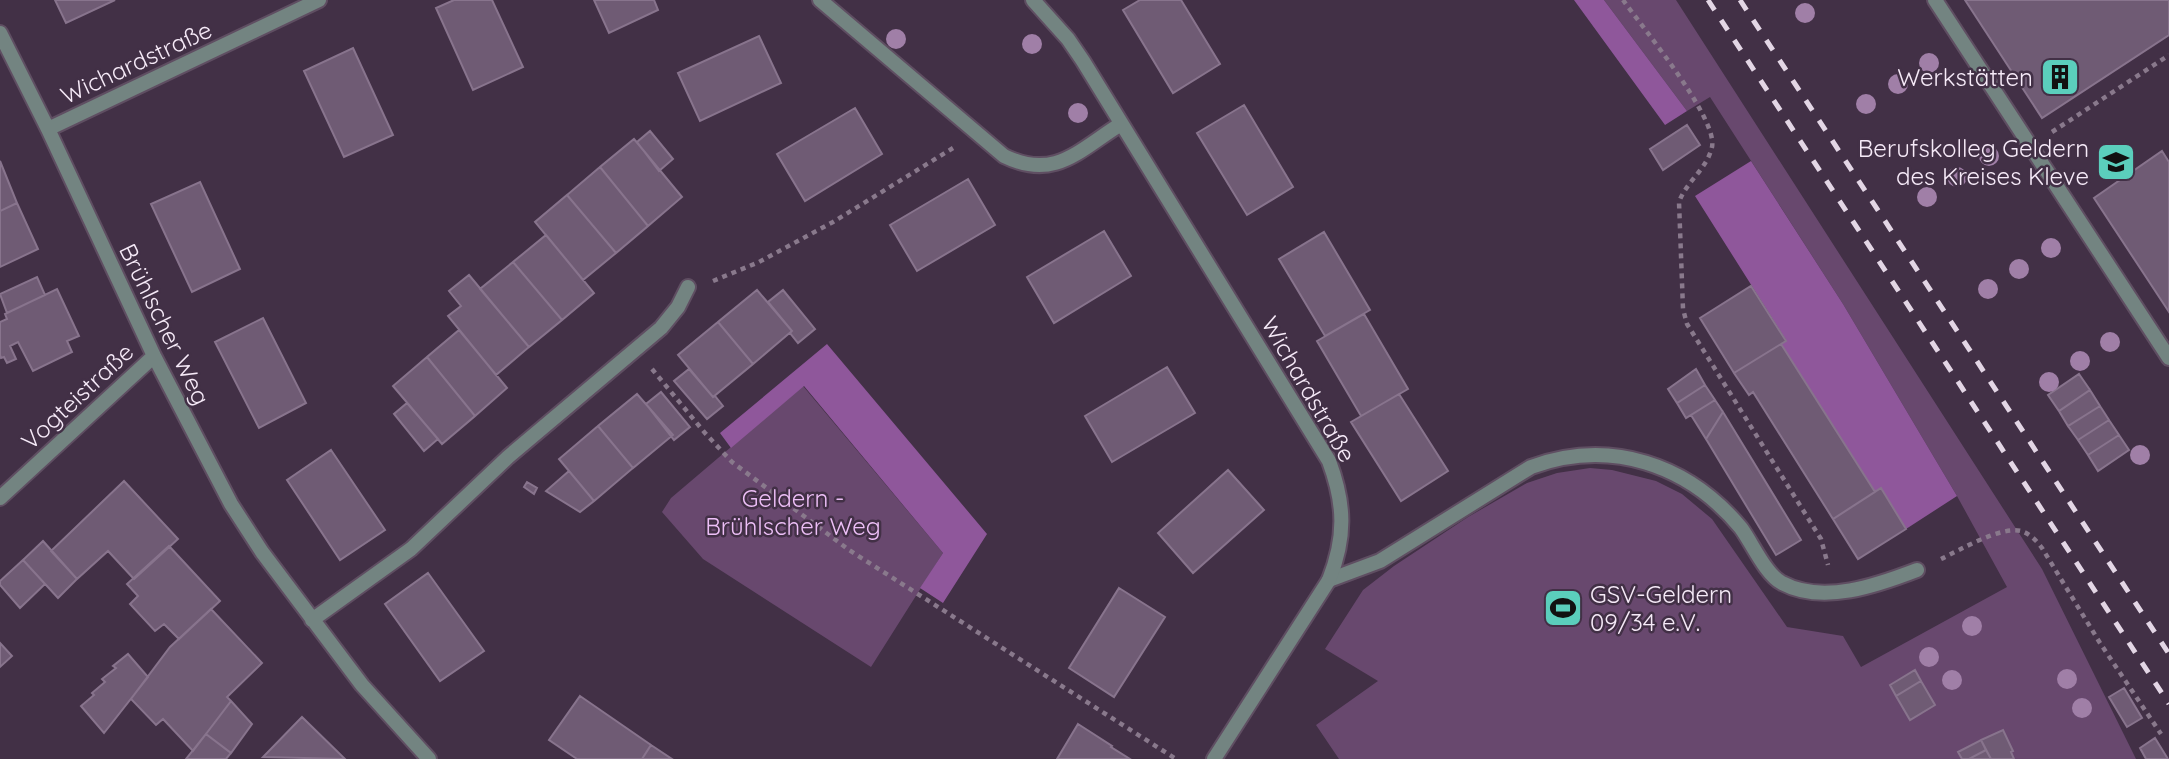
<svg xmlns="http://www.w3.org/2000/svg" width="2169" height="759" font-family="Quicksand,sans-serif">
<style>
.green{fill:#68486e}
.forest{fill:#8f579b}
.building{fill:#6f5b74;stroke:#88748d;stroke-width:2}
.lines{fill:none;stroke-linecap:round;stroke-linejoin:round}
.lane-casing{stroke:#5f4e62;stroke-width:18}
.street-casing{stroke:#5f4e62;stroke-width:18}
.path{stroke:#89798c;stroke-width:4.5;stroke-dasharray:5 5;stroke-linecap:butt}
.lane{stroke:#738481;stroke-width:14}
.street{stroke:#738481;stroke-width:14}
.rail{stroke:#e3d6e5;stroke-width:5;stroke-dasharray:12 12;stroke-linecap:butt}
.tree{fill:#a07fa7}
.labels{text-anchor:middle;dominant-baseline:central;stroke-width:5;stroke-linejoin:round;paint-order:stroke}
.street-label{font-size:24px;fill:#f6eaf8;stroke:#423046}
.poi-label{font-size:24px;fill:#f6eaf8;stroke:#423046;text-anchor:end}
.park-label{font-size:24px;fill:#edbff7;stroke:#423046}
</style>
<rect width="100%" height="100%" fill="#423046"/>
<path class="green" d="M1604,0h72l366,569 94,190h-797l-23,-34 62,-44 -53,-32 38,-59 31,-24 74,-49 59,-34 30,-10 33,-5 22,2 44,11 26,13 30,25 75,108 56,9 18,31 146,-80 -50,-91 -114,-192 -133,-207 -23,14z
M803,386l140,167 -72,114 -168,-108 -41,-47 9,-14z"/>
<path class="forest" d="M1574,0h30l83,111 -22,14z
M1751,161l92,143 114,192 -51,33 -25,-40 -6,3 -94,-148 5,-4 -91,-144z
M827,344l160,190 -44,69 -23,-15 23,-35 -139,-167 -73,62 -11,-15z"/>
<path class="building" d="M55,0h60l-49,23z
M454,0h38l31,67 -50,23 -37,-82z
M594,0h60l4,10 -49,23z
M1140,0h41l39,64 -47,29 -50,-83z
M1965,0h204v35l-127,83z
M759,36l22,47 -81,38 -22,-48z
M353,48l40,87 -49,22 -40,-86z
M1244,105l49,82 -46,28 -50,-82z
M855,108l27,46 -77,47 -28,-47z
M1687,125l13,20 -37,25 -13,-21z
M650,131l23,28 -14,12 -22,-29z
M634,139l48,58 -34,29 -48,-59z
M2162,151l7,11v150l-75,-114z
M0,161l17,42 -17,8z
M600,167l48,59 -32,27 -49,-58z
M968,179l27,46 -78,46 -27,-46z
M200,182l40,87 -48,23 -41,-88z
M567,195l49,58 -33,27 -48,-58z
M17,203l21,46 -38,18v-56z
M1104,231l27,45 -77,47 -27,-46z
M1324,232l46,78 -45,26 -46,-77z
M546,235l48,58 -32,27 -49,-58z
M513,262l49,58 -33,27 -49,-58z
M469,275l60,72 -33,28 -48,-59 13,-10 -12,-15z
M37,277l8,18 -38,18 -7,-19z
M1751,286l35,55 -52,32 -34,-55z
M57,289l22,47 -12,5 5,11 -39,19 -15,-29 -8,4 6,13 -9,4 -3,-6 -3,1 -1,-3v-33l7,-3 -2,-5z
M757,290l35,41 -39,33 -35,-42z
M783,290l32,39 -17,14 -8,-10 2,-2 -24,-29z
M1364,314l44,75 -47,27 -44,-75z
M263,318l43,85 -47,25 -44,-86z
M718,322l35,42 -40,33 -35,-42z
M459,330l48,58 -32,28 -48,-59z
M1781,344l94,148 -42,27 -80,-127 -4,3 -15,-22z
M427,357l48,59 -33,28 -49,-58z
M1167,367l28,46 -83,49 -27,-46z
M689,369l24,28 2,-1 8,10 -16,13 -33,-38z
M1696,369l9,16 -28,18 -9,-14z
M2079,374l11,16 -31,21 -11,-16z
M1705,385l10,15 -29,18 -9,-15z
M2090,390l10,16 -32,20 -9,-15z
M661,392l29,35 -16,13 -28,-36z
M637,394l36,41 -40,33 -35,-42z
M1399,394l49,77 -47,30 -50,-79z
M1715,400l8,12 -17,27 -15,-24z
M407,403l31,36 -14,12 -30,-37z
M2100,406l9,14 -31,20 -10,-14z
M1723,412l78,128 -25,15 -70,-116z
M2109,420l10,15 -31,20 -10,-15z
M598,426l35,42 -39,33 -35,-42z
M2119,435l10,15 -31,21 -10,-16z
M331,450l54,80 -45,30 -53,-80z
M1228,470l36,40 -71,63 -35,-40z
M569,471l25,30 -14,11 -34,-21z
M124,481l54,58 -44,40 -26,-28 -31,28 -26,-28z
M527,482l10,6 -3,6 -10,-7z
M1881,488l25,41 -48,30 -25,-40z
M43,541l34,38 -19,19 -35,-38z
M169,546l51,55 -41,38 -15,-15 -9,7 -25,-27 8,-8 -11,-12z
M23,560l22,24 -25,24 -20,-23v-4z
M428,573l56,78 -44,30 -55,-77z
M1119,588l46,29 -51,80 -45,-29z
M211,609l51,54 -35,34 4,4 -38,50 -30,-32 -7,6 -25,-26 39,-52z
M0,643l12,13 -12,11z
M128,654l20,23 -44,56 -23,-27 13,-11 -2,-2 13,-11 -3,-3 14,-11 -3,-2z
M1915,670l6,11 -25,15 -6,-11z
M1921,681l14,24 -25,15 -14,-24z
M2124,688l18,30 -15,9 -18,-30z
M580,696l71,49 -9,14h-65l-28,-19z
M231,701l21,23 -21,29 -25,-19z
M302,717l43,42 -82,-2z
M1078,724l34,22 -1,1 19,12h-73z
M2003,730l10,21 -2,1 3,7h-23l-10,-19z
M206,734l25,19 -5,6h-40z
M2155,738l13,21h-22l-6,-11z
M1981,740l5,10 -17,9h-7l-4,-7z
M651,745l21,14h-30z
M1986,750l5,9h-22z"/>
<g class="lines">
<g class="lane-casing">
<path id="lane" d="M1935,0l234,358
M1329,580l51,-19 151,-94c79,-29 157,-3 210,61 11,15 25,47 41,55 41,22 96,2 135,-13"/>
</g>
<g class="street-casing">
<path id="street" d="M820,0l184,156c51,25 75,-6 117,-32
M1033,0l35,39 15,22 246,400c16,43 17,76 0,119l-115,179
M0,33l48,96 106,227 77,148 31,48 100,133 67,74
M48,129l271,-129
M0,498l154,-142
M312,620l99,-71 97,-92 153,-129 17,-21 10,-20"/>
</g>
<path class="path" d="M1623,0c19,27 95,118 89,147 -5,22 -26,35 -33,55l4,107 4,15 134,215 7,26
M2052,132l117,-77
M713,281l46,-19 74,-40 120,-74
M652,369l53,64 27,29 117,88 327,209
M1941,559c19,-9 59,-33 80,-28 8,2 16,10 21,17l58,95 61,91"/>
<use href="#lane" class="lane"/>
<use href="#street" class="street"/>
<path class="rail" d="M1708,0l461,704
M1740,0l429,654"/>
</g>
<g class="tree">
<circle cx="1805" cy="13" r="10"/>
<circle cx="896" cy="39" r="10"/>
<circle cx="1032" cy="44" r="10"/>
<circle cx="1929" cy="63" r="10"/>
<circle cx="1898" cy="84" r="10"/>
<circle cx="1866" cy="104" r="10"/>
<circle cx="1078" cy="113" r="10"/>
<circle cx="1989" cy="156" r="10"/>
<circle cx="1957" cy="177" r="10"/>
<circle cx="1927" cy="197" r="10"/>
<circle cx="2051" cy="248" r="10"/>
<circle cx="2019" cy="269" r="10"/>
<circle cx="1988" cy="289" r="10"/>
<circle cx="2110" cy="342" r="10"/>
<circle cx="2080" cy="361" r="10"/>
<circle cx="2049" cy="382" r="10"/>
<circle cx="2140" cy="455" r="10"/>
<circle cx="1972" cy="626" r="10"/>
<circle cx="1929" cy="657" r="10"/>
<circle cx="2067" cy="679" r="10"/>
<circle cx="1952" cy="680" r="10"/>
<circle cx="2082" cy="708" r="10"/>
</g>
<defs>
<g id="building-square" transform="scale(2.0125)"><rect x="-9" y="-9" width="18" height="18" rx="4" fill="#5bcebc" stroke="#423046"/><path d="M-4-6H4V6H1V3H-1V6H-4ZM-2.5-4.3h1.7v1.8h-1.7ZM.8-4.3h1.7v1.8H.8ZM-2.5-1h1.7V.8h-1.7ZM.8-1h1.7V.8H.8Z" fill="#111"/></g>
<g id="school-square" transform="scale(2.0125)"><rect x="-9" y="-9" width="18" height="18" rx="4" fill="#5bcebc" stroke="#423046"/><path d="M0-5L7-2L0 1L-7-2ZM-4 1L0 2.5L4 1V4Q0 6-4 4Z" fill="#111"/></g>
<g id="stadium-square" transform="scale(2.0125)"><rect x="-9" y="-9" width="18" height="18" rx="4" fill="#5bcebc" stroke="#423046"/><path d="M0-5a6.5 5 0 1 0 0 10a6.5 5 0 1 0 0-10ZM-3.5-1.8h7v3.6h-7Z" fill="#111"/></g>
</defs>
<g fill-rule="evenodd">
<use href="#building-square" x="2060" y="77"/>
<use href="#school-square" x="2116" y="162"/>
<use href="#stadium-square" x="1563" y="608"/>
</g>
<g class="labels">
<g class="street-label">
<text transform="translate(136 62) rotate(-25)">Wichardstraße</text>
<text transform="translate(165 324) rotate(64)">Brühlscher Weg</text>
<text transform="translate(1309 389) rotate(60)">Wichardstraße</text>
<text transform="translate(77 396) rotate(-43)">Vogteistraße</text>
</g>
<g class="poi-label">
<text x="2033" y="77">Werkstätten</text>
<text x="2089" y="148">Berufskolleg Geldern<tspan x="2089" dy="28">des Kreises Kleve</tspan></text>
<text x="1590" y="594" text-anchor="start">GSV-Geldern<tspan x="1590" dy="28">09/34 e.V.</tspan></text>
</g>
<g class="park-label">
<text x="793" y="498">Geldern -<tspan x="793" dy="28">Brühlscher Weg</tspan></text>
</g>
</g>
</svg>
